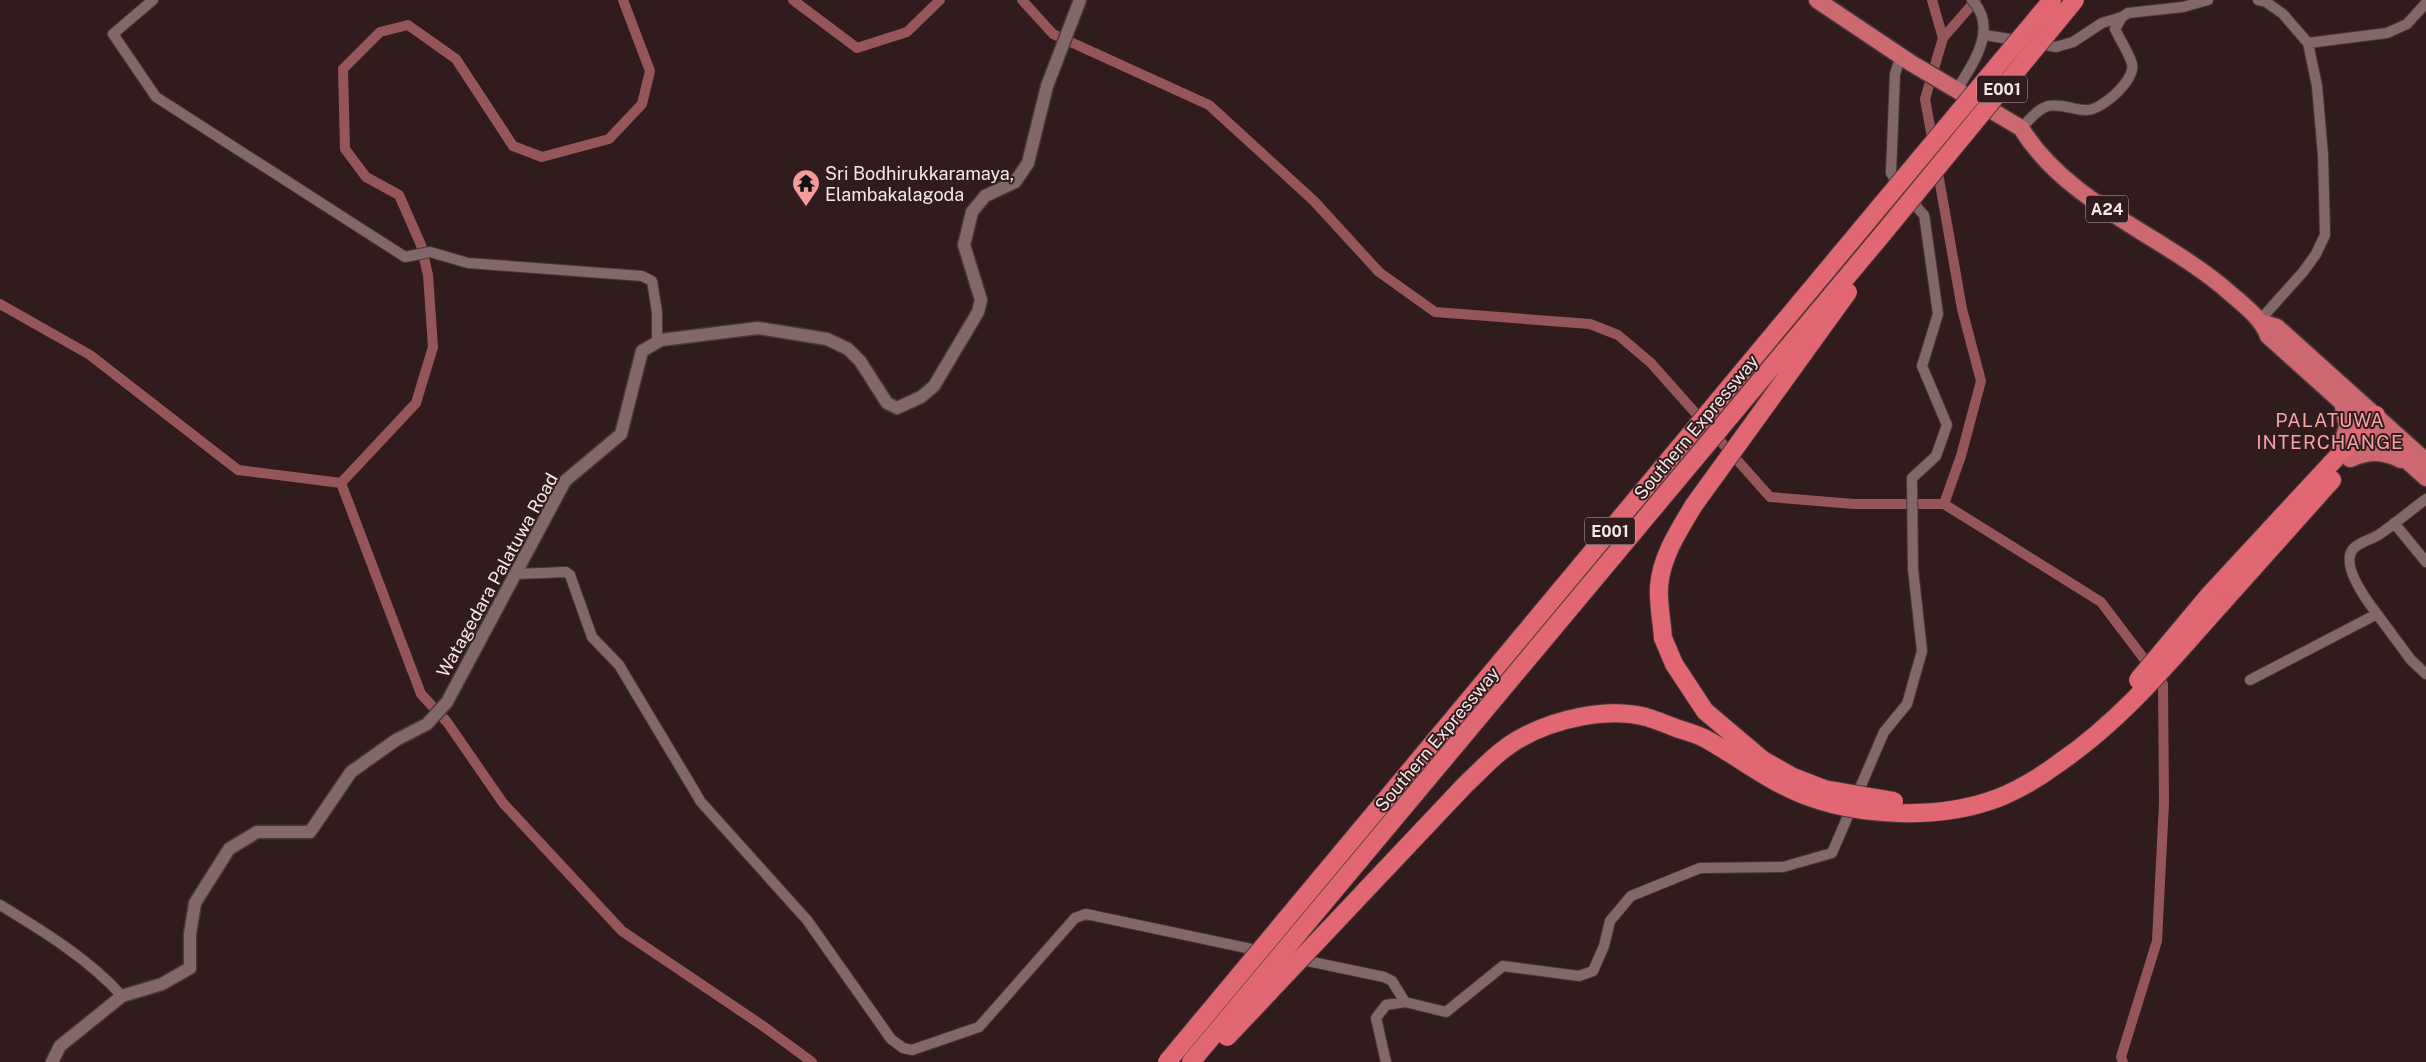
<svg xmlns="http://www.w3.org/2000/svg" width="2426" height="1062" font-family="'Public Sans',sans-serif">
<style>
.lines{fill:none;stroke-linecap:round;stroke-linejoin:round}
.canal{stroke:#955659;stroke-width:10}
.minor-casing{stroke:#493838;stroke-width:12}
.tertiary-casing{stroke:#493838;stroke-width:15}
.trunk-casing{stroke:#493838;stroke-width:19}
.motorway-casing{stroke:#493838;stroke-width:20}
.minor{stroke:#826869;stroke-width:10}
.tertiary{stroke:#826869;stroke-width:12}
.trunk{stroke:#ce6870;stroke-width:16}
.motorway{stroke:#e16872;stroke-width:18}
.motorway-bridge-casing{stroke:#493838;stroke-width:20;stroke-linecap:butt}
.motorway-bridge{stroke:#e16872;stroke-width:18}
.labels{text-anchor:middle;dominant-baseline:central;stroke-width:4;stroke-linejoin:round;paint-order:stroke}
.shield{fill:#311c1d;stroke:#bcabab;stroke-width:1}
.shield-label{font-size:16px;font-weight:bold;fill:#f7e8e8}
.poi-label{font-size:18px;fill:#f7e8e8;stroke:#311c1d;text-anchor:start}
.street-label{font-size:18px;fill:#f7e8e8;stroke:#311c1d}
.neighbourhood-label{font-size:19px;letter-spacing:1px;fill:#f8a4a7;stroke:#311c1d}
</style>
<rect width="100%" height="100%" fill="#311c1d"/>
<g class="lines">
<path class="canal" d="M793,0l64,48 50,-16 33,-32
M1022,0l31,34 156,71 105,96 65,71 56,40 155,12 28,11 33,28 119,134 84,7h90l157,98 62,82 1,119 -7,138 -36,116 2,5
M1932,0l11,38 -18,61 8,44
M1943,38l33,-38
M1937,167l25,142 19,72 -20,75 -17,48
M0,304l90,51 148,115 103,13 80,211 26,28 56,81 119,128 141,95 49,36
M341,483l75,-80 17,-56 -5,-72 -7,-30 -22,-50 -33,-18 -21,-28 -2,-80 37,-37 28,-7 48,34 57,87 29,11 67,-18 33,-35 8,-33 -27,-71"/>
<g class="minor-casing">
<path id="minor" d="M153,0l-40,34 43,63 249,160 25,-5 38,11 174,13 10,5 5,31v25l4,3
M2258,0l8,2 17,12 25,29 9,43 6,69 2,80 -9,19 -13,18 -43,48
M1985,35l36,6
M2035,43l21,4 17,-5 29,-19 20,-6
M2308,43l79,-10 20,-9 19,-21
M1956,91c17,-27 43,-63 16,-91
M2021,128c8,-7 16,-19 27,-22 13,-3 25,4 38,4 15,1 50,-30 46,-46 -3,-11 -12,-24 -17,-35l7,-12 6,-4 55,-6 25,-7
M2394,523l32,39
M516,574l50,-2 4,3 22,62 27,28 82,137 106,118 84,119 12,9 9,2 67,-23 96,-109 11,-4 198,42
M2377,614l34,46 15,14
M2250,680l127,-66c-10,-13 -37,-49 -24,-65 6,-7 20,-10 27,-15 16,-11 31,-24 46,-35
M0,905c43,26 89,54 122,91
M1298,959l86,18 8,4 13,21
M1386,1062l-10,-44 10,-13 19,-3 41,10 57,-46 76,10 14,-5 11,-25 6,-25 21,-25 69,-28 83,-1 49,-14 52,-121 23,-28 15,-53 -9,-82 -1,-91 24,-22 11,-31 -25,-59 16,-52 -13,-93 -1,-6 -21,-23 -12,-19 4,-99 6,-18"/>
</g>
<g class="tertiary-casing">
<path id="tertiary" d="M52,1062l8,-16 62,-50 40,-12 28,-16v-34l5,-31 34,-54 28,-17h53l41,-60 45,-32 31,-16 20,-22 118,-221 56,-47 21,-83 19,-11 97,-12 69,11 21,10 12,12 27,42 10,5 24,-11 13,-11 44,-74 3,-12 -17,-55 8,-33 13,-16 30,-14 13,-19 19,-77 33,-86"/>
</g>
<g class="trunk-casing">
<path id="trunk" d="M1817,0l94,63 110,65c47,77 145,108 210,166 15,13 30,24 37,42l158,142
M2263,323l14,4 149,134
M2338,454l9,-27 -5,-25
M2350,459c20,-8 32,-8 51,1"/>
</g>
<g class="motorway-casing">
<path id="motorway" d="M2210,594l166,-179
M2222,603l110,-123
M1663,638c-1,-16 -5,-34 -4,-51 2,-30 20,-57 35,-82"/>
</g>
<use href="#minor" class="minor"/>
<use href="#tertiary" class="tertiary"/>
<use href="#trunk" class="trunk"/>
<use href="#motorway" class="motorway"/>
<g class="motorway-bridge-casing">
<path id="motorway-bridge" d="M1694,505l154,-213
M1663,638l11,26 31,47 58,49 30,17 31,12 70,12
M2138,680l72,-86
M1227,1037l238,-252c17,-16 33,-34 54,-46 35,-20 87,-32 127,-22 10,3 20,7 30,11 9,3 20,6 28,10 28,15 52,34 80,48 60,31 151,36 214,12 23,-9 42,-21 61,-35 65,-45 111,-102 163,-160
M1167,1062l885,-1062
M1191,1062l690,-826 194,-236"/>
</g>
<use href="#motorway-bridge" class="motorway-bridge"/>
</g>
<defs>
<g id="temple-pin" transform="scale(1.4375)"><path d="M0 17L-7.5 6A9.5 9.5 0 1 1 7.5 6Z" fill="#f59b9e" stroke="#311c1d"/><path d="M0-6L5-2H3V0L6.5 2.5H4V6H1.5V3h-3V6H-4V2.5H-6.5L-3 0V-2H-5Z" fill="#111"/></g>
</defs>
<g fill-rule="evenodd">
<use href="#temple-pin" x="806" y="183"/>
</g>
<g class="labels">
<g class="shield">
<rect x="1977" y="75.5" width="50" height="27" rx="4"/>
<rect x="2086" y="195.5" width="42" height="27" rx="4"/>
<rect x="1585" y="517.5" width="50" height="27" rx="4"/>
</g>
<g class="shield-label">
<text x="2002" y="89">E001</text>
<text x="2107" y="209">A24</text>
<text x="1610" y="531">E001</text>
</g>
<g class="poi-label">
<text x="825" y="173">Sri Bodhirukkaramaya,<tspan x="825" dy="21">Elambakalagoda</tspan></text>
</g>
<g class="street-label">
<text transform="translate(1696 427) rotate(-50)">Southern Expressway</text>
<text transform="translate(497 575) rotate(-61)">Watagedara Palatuwa Road</text>
<text transform="translate(1437 739) rotate(-50)">Southern Expressway</text>
</g>
<g class="neighbourhood-label">
<text x="2330" y="420">PALATUWA<tspan x="2330" dy="22">INTERCHANGE</tspan></text>
</g>
</g>
</svg>
